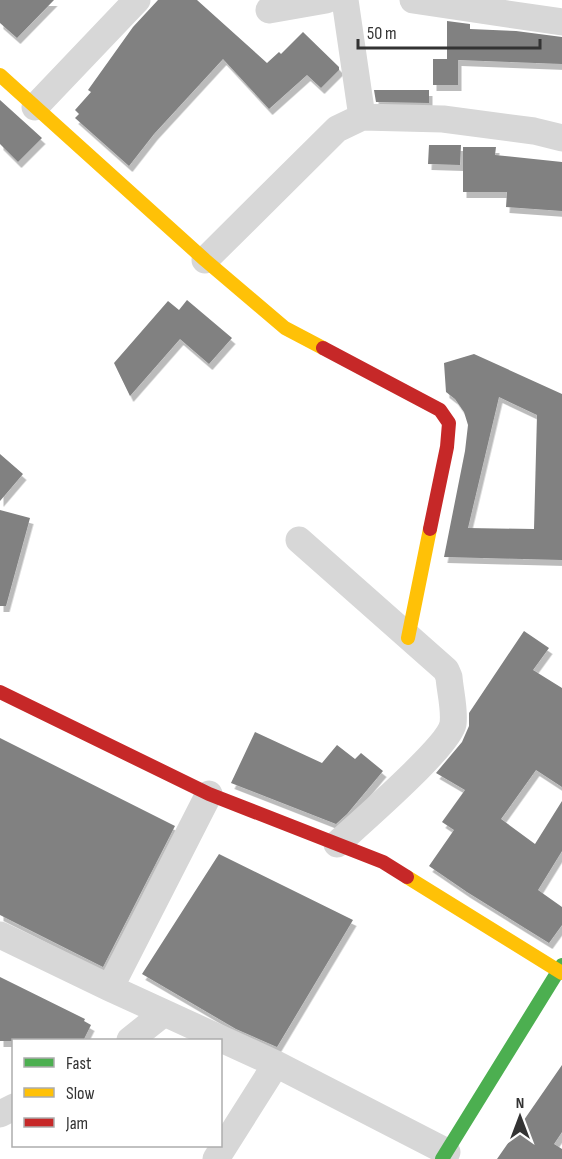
<svg xmlns="http://www.w3.org/2000/svg" width="562" height="1159" font-family="'Sofia Sans Condensed',sans-serif">
<style>
.building{fill:#818181;fill-rule:evenodd;filter:url(#shadow)}
.lines{fill:none;stroke-linecap:round;stroke-linejoin:round}
.street{stroke:#d7d7d7;stroke-width:27}
.fast{stroke:#4caf50;stroke-width:14}
.slow{stroke:#ffc107;stroke-width:14}
.jam{stroke:#c62828;stroke-width:14}
</style>
<defs>
<filter id="shadow"><feDropShadow dx="3.5" dy="6" stdDeviation="0" flood-color="#0004"/></filter>
</defs>
<rect width="100%" height="100%" fill="#fff"/>
<path class="building" d="M0,0h54l-37,38 -17,-15z
M158,0h39l70,63 12,-11 2,2 22,-22 36,35v3l-18,18 -14,-13 -38,34 -46,-50 -69,75 -25,32 -54,-48 4,-4 -4,-4 16,-18 -3,-2 45,-63z
M447,21l23,3v5l46,2 46,6v27l-104,-4v25h-25v-26h14z
M374,90h55v13l-53,-1z
M0,100l42,38 -24,24 -18,-18z
M429,145h32l-1,20 -32,-1z
M463,147h33l-1,8 67,7v49l-56,-4 1,-15h-44z
M187,300l45,38 -23,26 -29,-25 -50,57 -16,-33 54,-62 11,9z
M474,354l88,40v166l-118,-3 21,-106 3,-26 -4,-13 -9,-13 -9,-7 -2,-29zM499,397l38,18 -3,114 -66,-1z
M0,454l23,20 -23,27z
M0,510l30,8 -24,88h-6z
M524,631l25,17 -16,22 29,18v99l-26,-17 -35,49 34,25 27,-43v50l-24,39 24,17v18l-13,18 -82,-51 -38,-26 25,-36 -12,-8 23,-32 -29,-17 26,-31 7,-16v-13z
M255,732l67,31 15,-18 18,14 6,-6 22,18 -36,43 -11,10 -105,-41z
M0,738l175,88 -72,141 -103,-52z
M219,854l134,66 -76,127 -41,-18 -94,-55z
M0,977l85,42 -1,2 7,4 -8,16h-83z
M562,1065v67l-8,12 8,5v10h-65z"/>
<g class="lines">
<path class="street" d="M345,0l17,117
M413,0l149,22
M269,10l57,-10
M35,107l102,-107
M205,260l132,-131 25,-12 81,2 91,12 28,7
M299,540l147,130 3,7c1,14 6,32 4,47 -4,22 -94,100 -116,120
M0,935l110,53 166,76 171,88
M110,988l99,-194
M130,1040l34,-27
M0,1114l14,-7
M216,1159l60,-95"/>
<path class="fast" d="M442,1159l120,-194"/>
<path class="slow" d="M0,75l205,185 80,68 38,20
M408,638l22,-109
M407,877l155,96"/>
<path class="jam" d="M323,348l117,62 9,13 -2,24 -17,82
M0,692l209,102 174,68 24,15"/>
</g>
<rect x="12" y="1039" width="210" height="108" fill="#ffffff" stroke="#adadad" stroke-width="1.5"/>
<rect x="24" y="1058" width="30" height="9" fill="#4caf50" stroke="#adadad" stroke-width="1.5"/>
<text x="66" y="1069" font-size="18" fill="#333333">Fast</text>
<rect x="24" y="1088" width="30" height="9" fill="#ffc107" stroke="#adadad" stroke-width="1.5"/>
<text x="66" y="1099" font-size="18" fill="#333333">Slow</text>
<rect x="24" y="1118" width="30" height="9" fill="#c62828" stroke="#adadad" stroke-width="1.5"/>
<text x="66" y="1129" font-size="18" fill="#333333">Jam</text>
<g transform="translate(520 1117)" stroke="#ffffff" stroke-width="4.5" paint-order="stroke">
<path d="M0-4.5L10 22L0 15L-10 22Z" fill="#333333"/>
<text y="-9" font-size="16" font-weight="bold" text-anchor="middle" fill="#333333">N</text>
</g>
<path d="M358 39v9h182v-9" fill="none" stroke="#333333" stroke-width="3"/>
<text x="367" y="39" font-size="18" fill="#333333" stroke="#ffffff" stroke-width="4.5" paint-order="stroke">50 m</text>
</svg>
